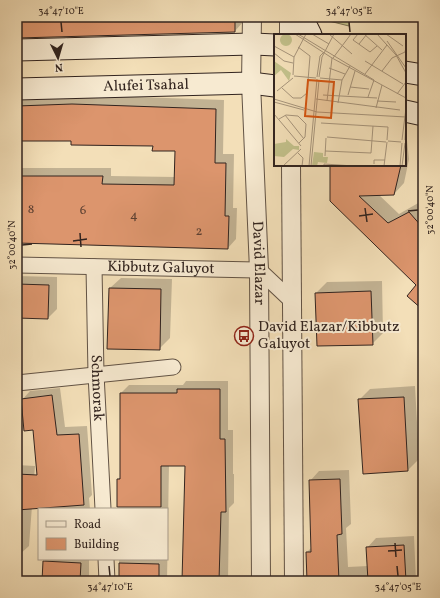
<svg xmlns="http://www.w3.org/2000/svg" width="440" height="598" font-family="Vollkorn,serif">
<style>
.green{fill:#c2c08a;stroke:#7a7254}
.shadow{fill:#0003}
.building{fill:#dc956d;stroke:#32241f}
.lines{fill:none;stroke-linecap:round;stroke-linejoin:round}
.minor-casing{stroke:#625345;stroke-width:17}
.tertiary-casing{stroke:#625345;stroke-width:20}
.secondary-casing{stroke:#32241f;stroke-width:23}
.minor{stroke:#f7ead1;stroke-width:15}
.tertiary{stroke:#f7ead1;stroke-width:18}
.secondary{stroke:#f7ead1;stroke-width:21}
.ticks{fill:none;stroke:#32241f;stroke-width:1.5}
.labels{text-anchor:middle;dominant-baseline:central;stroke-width:4;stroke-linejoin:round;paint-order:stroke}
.number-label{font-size:13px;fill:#5c4032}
.street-label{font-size:15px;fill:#32241f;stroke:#f7ead1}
.poi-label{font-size:15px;fill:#32241f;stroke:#f7ead1;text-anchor:start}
.inset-road{fill:none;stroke:#a6947b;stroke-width:1}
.view{fill:#d6540e;fill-opacity:0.15;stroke:#d6540e;stroke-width:2}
.inset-edge{fill:none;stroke:#32241f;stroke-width:2}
.neatline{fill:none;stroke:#32241f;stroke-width:1.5}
.ticks-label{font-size:10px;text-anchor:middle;fill:#32241f}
</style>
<rect width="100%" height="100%" fill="#f3dfb8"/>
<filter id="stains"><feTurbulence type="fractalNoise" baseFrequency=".005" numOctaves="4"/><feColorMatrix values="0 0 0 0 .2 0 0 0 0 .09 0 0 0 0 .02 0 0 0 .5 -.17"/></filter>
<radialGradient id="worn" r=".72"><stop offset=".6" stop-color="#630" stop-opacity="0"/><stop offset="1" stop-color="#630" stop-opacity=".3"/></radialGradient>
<path class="green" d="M313,17h37l-1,9z"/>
<path class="shadow" d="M17,17h226v5l-8,9 -218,6z
M408,17h15v2l-15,1z
M81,95l143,5 -1,54h11l-1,54h4l-1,31 -8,9 -211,-6v-74h94v8l64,1 1,-27 -22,-4 -82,-6h-55v-43z
M405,131h1l3,28 -5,24 -10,11h-16l21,20 21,-12 3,4v103l-5,-24 -87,-120h74z
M17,276l40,1v32l-9,9 -31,-1z
M121,278l51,1 -2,59 -11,11 -49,-61z
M382,281l1,52 -11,11 -56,-51 11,-11z
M186,381h42v49h5v44h1v29l-5,5 -1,73h-44l2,-116h-17l-2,116h-48v-22h48v-50h-49v-30l3,-2v-84l8,-8h54z
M415,386l4,73 -11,11 -49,-70 11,-11z
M60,388l5,39 22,-1 5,69 -3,3 1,11h-47l-4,-51 -5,-29 -12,-29 8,-9z
M17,465l18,1 -6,80 -9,8h-3z
M349,470l2,54 -5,4 2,39 20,-1 -1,-18 9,-10 38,-2 2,45h-108l-1,-29 5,-5 -2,-66 9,-10z
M46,559h43v22h-46l1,-19z
M17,573h3l-1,8h-2z"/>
<path class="building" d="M17,17h218v15l-218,6z
M72,104l144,5 -1,54h11l-1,53h4l-1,33 -211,-6v-67h86l-1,8 72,1 1,-34h-23l1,-5 -82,-1v-4h-54v-35z
M330,165h71l-7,30 -35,1 29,27 21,-11 14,16v82l-16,-14 9,-11 -86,-84z
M17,284l32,1 -1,34 -31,-1z
M109,288l52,1 -1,61 -53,-1z
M371,291l2,54 -56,1 -2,-53z
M177,389h43v50h5l1,73h-5l-2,69h-37l3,-115h-24v41h-44v-28h3v-86h57z
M52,395l5,40 22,-1 5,71 -67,5v-36l20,1 -4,-45 -9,1 -3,-32z
M404,397l4,74 -45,3 -5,-75z
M340,479l2,55 -5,1 2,46h-32l-1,-29h5l-2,-72z
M404,545l2,36h-38l-2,-34z
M43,561l38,2 -1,18h-38z
M119,563l40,1v17h-40z"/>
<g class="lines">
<g class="minor-casing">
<g id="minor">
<path id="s1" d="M17,265l242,5 34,32"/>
<path id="s2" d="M94,267l2,107 7,135"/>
<path d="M17,383l156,-16"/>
<path d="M106,559l1,22"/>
</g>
</g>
<g class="tertiary-casing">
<g id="tertiary">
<path id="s3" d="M252,17l-1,66 8,187 2,311"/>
<path d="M289,17v18"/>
<path d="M291,165l3,416"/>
</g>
</g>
<g class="secondary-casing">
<g id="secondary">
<path d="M302,17l9,18"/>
<path d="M17,50l235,-6 23,1"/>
<path d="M405,72l18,3"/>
<path id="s4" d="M17,89l234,-6 24,3"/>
<path d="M405,111l18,4"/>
</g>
</g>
<use href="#minor" class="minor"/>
<use href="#tertiary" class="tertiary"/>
<use href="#secondary" class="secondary"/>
</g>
<path class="ticks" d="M61,22l1,10M349,22l1,10M365,208l2,14M408,211l10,-1M359,216l14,-2M80,233l1,14M73,241l14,-2M22,245l10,-1M395,543l1,14M388,551l14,-1M109,566l1,10M397,566l1,10"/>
<defs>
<g id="bus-ring" transform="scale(1)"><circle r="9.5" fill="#f7ead1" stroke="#8f2418" stroke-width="1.5"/><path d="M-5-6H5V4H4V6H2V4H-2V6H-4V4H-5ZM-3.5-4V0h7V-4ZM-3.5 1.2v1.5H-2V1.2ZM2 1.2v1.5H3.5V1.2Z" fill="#8f2418"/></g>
</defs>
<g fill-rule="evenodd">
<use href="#bus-ring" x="244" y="336"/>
</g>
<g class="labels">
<g class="number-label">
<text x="31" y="210">8</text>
<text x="83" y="211">6</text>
<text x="134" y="216">4</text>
<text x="199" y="232">2</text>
</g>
<g class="street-label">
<text stroke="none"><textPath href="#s4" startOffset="129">Alufei Tsahal</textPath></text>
<text stroke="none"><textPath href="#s3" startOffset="246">David Elazar</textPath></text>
<text stroke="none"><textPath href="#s1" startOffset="144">Kibbutz Galuyot</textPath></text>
<text stroke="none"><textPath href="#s2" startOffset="121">Schmorak</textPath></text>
</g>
<g class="poi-label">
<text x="258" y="327">David Elazar/Kibbutz<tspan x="258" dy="17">Galuyot</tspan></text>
</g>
</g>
<g transform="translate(274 34)">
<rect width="132" height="132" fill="#f3dfb8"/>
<path d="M6 6a6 6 0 1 1 12 0a6 6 0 1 1-12 0ZM0,27l17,12 -2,8 -8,-11 -7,6zM12,105l8,7h5v4l-6,-1 -9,8 -10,-1v-12l12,-2zM40,118l9,1v4h5l-1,6 -9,-1 -1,4h-5z" fill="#c2c08a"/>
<path class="inset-road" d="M21,0l37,24 74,40M24,0l76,46M38,0l17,10M55,0l23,20M84,0l-5,6 17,12 7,-6M90,0l18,16M103,0l19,21 10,18M112,0l17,12M113,7l19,27M85,10l8,-10M0,12l20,11M0,19l10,8 9,2M59,24l18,-24M91,27l38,23M55,34l16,6M108,37l10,-13 13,-6 1,-5M91,40l22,-29M19,41l1,-18 12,-23M20,42l22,2M43,43l3,-21 4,-4M45,43l3,-20 12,-23M46,44l22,2M76,53l19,2M8,54l11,10h8l6,-5 3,-37 -12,-9M3,57l16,-13M123,60l9,-12M49,61l54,3M74,61l7,-24M94,63l6,-17M0,65l43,13 89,5M42,65l84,11M53,67l5,-43M103,67l19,1M0,68l30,8M64,69l4,-23 8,-14M102,74l6,-23M0,80l27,32M11,81l19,24M5,85l7,-4 12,1 8,8 -1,13 -6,6M47,89l67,4 -1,13M53,103l59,5M128,106l4,-32M131,106l1,-19M114,107l13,1M51,117l46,2 2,-27M24,119l5,5 -1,8M51,122l1,-18M100,130v-4h11M9,132l18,-17M35,132l8,-87M37,132l8,-86M50,132v-2l30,2M110,132l3,-24M126,132l2,-23M128,132l3,-23"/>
<path class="view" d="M34,46l26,2 -3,36 -26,-2z"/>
<rect width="132" height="132" class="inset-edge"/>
</g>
<rect width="440" height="598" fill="none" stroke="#f3dfb8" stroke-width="44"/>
<rect x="38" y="508" width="130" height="52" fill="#f7ead1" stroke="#a89b8a"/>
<rect x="46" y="521" width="20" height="6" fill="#f7ead1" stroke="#a89b8a"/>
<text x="74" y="528" font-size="12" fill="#32241f">Road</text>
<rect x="46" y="538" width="20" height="12" fill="#dc956d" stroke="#a89b8a"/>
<text x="74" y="548" font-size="12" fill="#32241f">Building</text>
<g transform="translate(58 58) rotate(175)" stroke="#f7ead1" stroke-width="3" paint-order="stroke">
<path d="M0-3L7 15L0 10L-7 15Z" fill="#32241f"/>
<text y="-6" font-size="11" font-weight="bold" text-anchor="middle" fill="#32241f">N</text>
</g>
<rect x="22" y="22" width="396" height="554" class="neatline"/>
<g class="ticks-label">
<text x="61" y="14">34°47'10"E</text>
<text x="349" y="14">34°47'05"E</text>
<text transform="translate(429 210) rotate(-90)" y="4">32°00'40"N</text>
<text transform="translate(11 245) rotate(-90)" y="4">32°00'40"N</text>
<text x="110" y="590">34°47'10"E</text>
<text x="398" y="590">34°47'05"E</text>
</g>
<rect width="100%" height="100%" filter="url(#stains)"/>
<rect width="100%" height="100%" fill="url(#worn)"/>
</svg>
